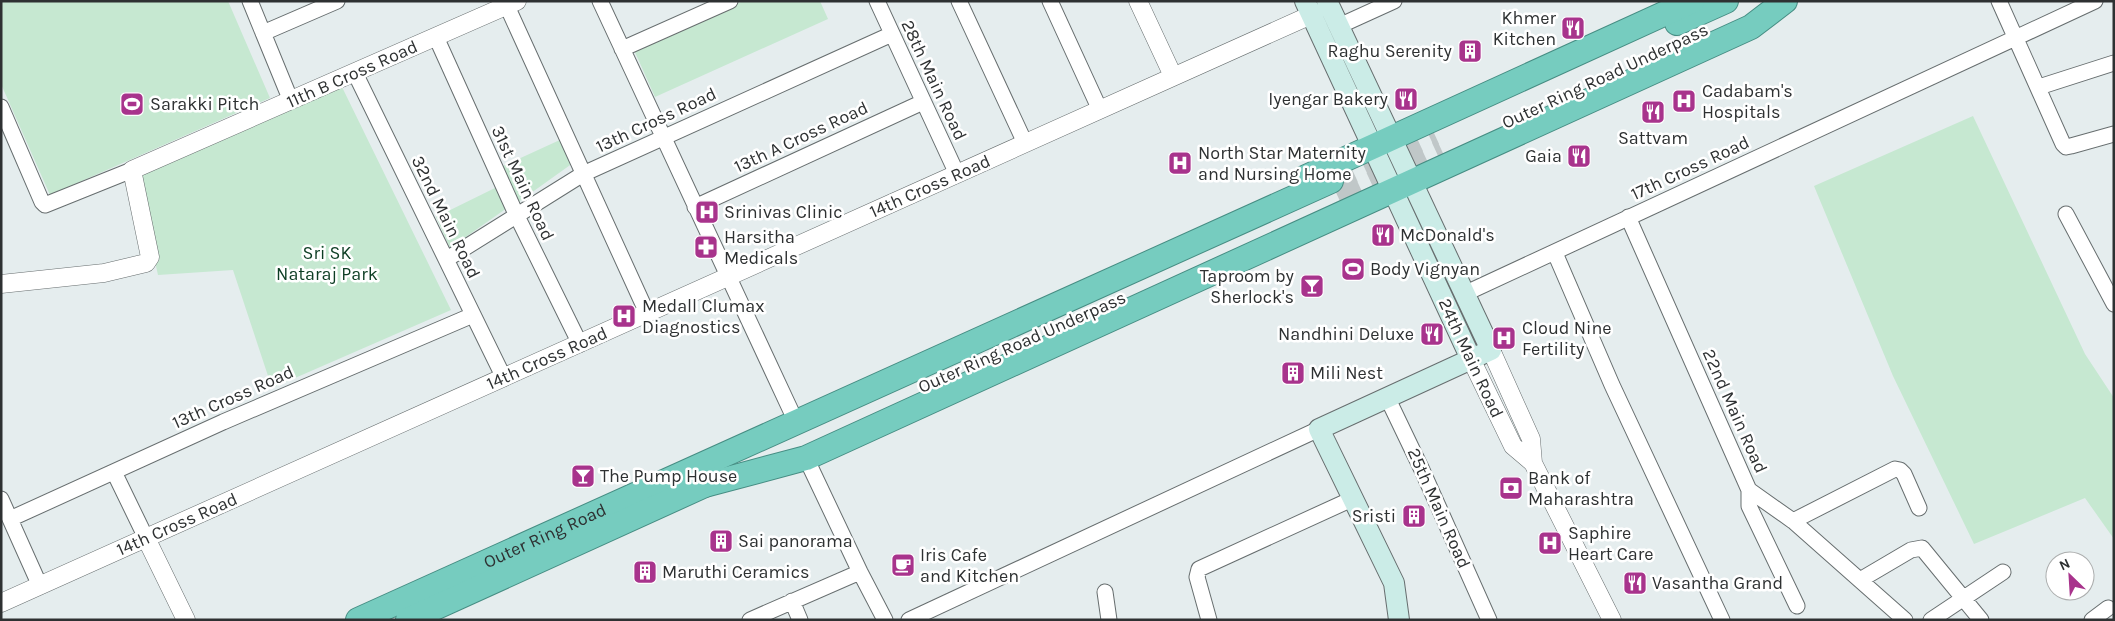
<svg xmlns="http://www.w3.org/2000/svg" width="2115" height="621" font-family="Karla,sans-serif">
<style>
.green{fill:#c6e8d1}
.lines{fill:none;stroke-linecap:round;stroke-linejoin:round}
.trunk-tunnel{stroke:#c0c7c8;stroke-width:24;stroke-dasharray:24 12;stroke-linecap:butt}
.minor-casing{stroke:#676e6f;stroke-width:17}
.tertiary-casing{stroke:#676e6f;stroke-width:19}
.secondary-casing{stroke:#676e6f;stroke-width:22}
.trunk-casing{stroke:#468d83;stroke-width:26}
.minor{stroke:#fff;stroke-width:15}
.tertiary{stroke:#fff;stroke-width:18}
.secondary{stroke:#cbece7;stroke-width:20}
.trunk{stroke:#76ccbf;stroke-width:24}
.labels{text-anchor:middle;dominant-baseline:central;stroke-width:5;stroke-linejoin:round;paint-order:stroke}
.poi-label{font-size:18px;fill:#2e3132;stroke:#fff;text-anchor:start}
.street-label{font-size:18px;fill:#2e3132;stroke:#fff}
.park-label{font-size:18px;fill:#0c3d23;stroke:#fff}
</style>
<rect width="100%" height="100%" fill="#e5edee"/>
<path class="green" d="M1,1h227l42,97 -220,97 -49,-111z
M743,1h77l8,18 -173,78 -21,-47z
M342,87l109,223 -179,78 -39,-118 -75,5 -22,-100z
M1973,116l112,238 29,44v141l-29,-41 -111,46 -81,-168 -79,-190z
M562,139l11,24 -56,40 -16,-36z
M497,187l10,21 -57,40 -14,-31z"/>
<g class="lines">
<path class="trunk-tunnel" d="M1331,181l103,-48
M1339,199l103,-48"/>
<g class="minor-casing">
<path id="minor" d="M250,1l41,100
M600,1l191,410
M877,1l80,173
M959,1l66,142
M1050,1l50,109
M1999,1l64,143 3,3 5,-1 43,-12
M507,6l140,307
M1339,26l55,-25
M263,33l74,-32
M436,37l80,177 64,130
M622,49l108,-48
M355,73l149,305
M2039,87l75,-24
M1,107l41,95 3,3 87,-35
M695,207l228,-105
M2066,214l48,90
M1628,217l121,273 44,31 112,99
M1555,253l57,132 110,235
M447,259l136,-85 309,-140
M1464,294l631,-293
M1387,397l35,73 67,150
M806,458l54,114 25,48
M114,472l32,66
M1749,490v16l48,100
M1,499l39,87
M10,519l213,-97 250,-107
M1793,521l102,-52 5,1 4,4 15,34
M1860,580l51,-30 11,-2 59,72
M1105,592l4,28
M792,601l8,19
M750,620l110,-48
M909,620l410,-191
M1209,620l-12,-43 2,-8 153,-70
M1931,620l72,-48
M2092,620l16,-12"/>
</g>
<g class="tertiary-casing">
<path id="tertiary" d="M1138,1l35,75
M1,284l103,-11 42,-10 4,-6 -18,-87 385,-169
M1491,350l40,89 2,24 79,157
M1471,359l42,87 20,17
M146,538l40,82
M1,603l1310,-588"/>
</g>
<g class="secondary-casing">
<path id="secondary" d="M1305,1l166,358
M1327,1l164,349 -172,79 75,154 5,37"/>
</g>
<g class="trunk-casing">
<g id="trunk">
<path d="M1677,23l49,-22"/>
<path d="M1304,178l388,-177"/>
<path d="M705,485l101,-27 945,-431 34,-26"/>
<path id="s1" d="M358,620l973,-439"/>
<path d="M408,620l310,-141"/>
</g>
</g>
<use href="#minor" class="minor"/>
<use href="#tertiary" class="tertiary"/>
<use href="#secondary" class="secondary"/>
<use href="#trunk" class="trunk"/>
</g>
<defs>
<g id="restaurant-square" transform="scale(1.25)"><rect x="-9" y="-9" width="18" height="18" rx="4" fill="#a8338c" stroke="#fff"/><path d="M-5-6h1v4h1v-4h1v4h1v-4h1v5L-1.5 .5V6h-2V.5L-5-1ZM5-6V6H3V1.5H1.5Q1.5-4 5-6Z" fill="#fff"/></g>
<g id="building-square" transform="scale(1.25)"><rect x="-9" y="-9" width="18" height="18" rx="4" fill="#a8338c" stroke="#fff"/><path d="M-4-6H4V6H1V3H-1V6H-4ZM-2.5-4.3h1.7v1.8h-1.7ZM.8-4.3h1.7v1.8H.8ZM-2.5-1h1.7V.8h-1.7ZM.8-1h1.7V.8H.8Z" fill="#fff"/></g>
<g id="hospital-square" transform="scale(1.25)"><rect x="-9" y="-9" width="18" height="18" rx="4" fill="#a8338c" stroke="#fff"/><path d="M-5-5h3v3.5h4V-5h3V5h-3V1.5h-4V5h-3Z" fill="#fff"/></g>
<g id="stadium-square" transform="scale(1.25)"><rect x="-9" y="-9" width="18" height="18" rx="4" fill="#a8338c" stroke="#fff"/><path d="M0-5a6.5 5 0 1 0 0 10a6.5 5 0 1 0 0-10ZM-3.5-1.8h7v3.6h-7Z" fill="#fff"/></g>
<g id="pharmacy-square" transform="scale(1.25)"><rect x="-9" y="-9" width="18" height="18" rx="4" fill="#a8338c" stroke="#fff"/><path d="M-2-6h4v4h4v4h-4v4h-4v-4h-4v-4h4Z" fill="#fff"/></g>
<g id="bar-square" transform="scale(1.25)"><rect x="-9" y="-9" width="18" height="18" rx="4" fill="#a8338c" stroke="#fff"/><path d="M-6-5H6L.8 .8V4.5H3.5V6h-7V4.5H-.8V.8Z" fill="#fff"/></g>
<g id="bank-square" transform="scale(1.25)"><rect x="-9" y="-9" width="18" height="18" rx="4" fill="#a8338c" stroke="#fff"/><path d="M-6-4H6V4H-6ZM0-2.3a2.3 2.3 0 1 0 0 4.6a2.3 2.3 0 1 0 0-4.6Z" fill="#fff"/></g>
<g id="cafe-square" transform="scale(1.25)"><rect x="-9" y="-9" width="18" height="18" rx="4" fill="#a8338c" stroke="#fff"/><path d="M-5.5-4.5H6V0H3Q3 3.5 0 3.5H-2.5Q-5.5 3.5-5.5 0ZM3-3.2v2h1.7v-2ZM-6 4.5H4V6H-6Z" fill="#fff"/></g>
</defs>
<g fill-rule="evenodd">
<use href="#restaurant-square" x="1573" y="28"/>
<use href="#building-square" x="1470" y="51"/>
<use href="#restaurant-square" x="1406" y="99"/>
<use href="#hospital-square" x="1684" y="101"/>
<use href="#stadium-square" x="132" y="104"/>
<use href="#restaurant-square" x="1653" y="112"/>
<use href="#restaurant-square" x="1579" y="156"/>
<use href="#hospital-square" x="1180" y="163"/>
<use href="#hospital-square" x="707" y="212"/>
<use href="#restaurant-square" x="1383" y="235"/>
<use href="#pharmacy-square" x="706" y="247"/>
<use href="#stadium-square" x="1353" y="269"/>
<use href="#bar-square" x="1312" y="286"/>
<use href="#hospital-square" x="624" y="316"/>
<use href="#restaurant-square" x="1432" y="334"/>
<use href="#hospital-square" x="1504" y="338"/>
<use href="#building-square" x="1293" y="373"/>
<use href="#bar-square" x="583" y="476"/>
<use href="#bank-square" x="1511" y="488"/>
<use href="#building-square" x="1414" y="516"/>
<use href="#building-square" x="721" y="541"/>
<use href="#hospital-square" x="1550" y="543"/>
<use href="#cafe-square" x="903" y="565"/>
<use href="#building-square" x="645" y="572"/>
<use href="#restaurant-square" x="1635" y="583"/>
</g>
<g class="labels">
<g class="poi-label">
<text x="1556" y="18" text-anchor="end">Khmer<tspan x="1556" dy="21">Kitchen</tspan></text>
<text x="1452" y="51" text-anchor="end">Raghu Serenity</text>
<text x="1702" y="91">Cadabam's<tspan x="1702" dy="21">Hospitals</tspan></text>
<text x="1388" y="99" text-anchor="end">Iyengar Bakery</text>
<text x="150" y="104">Sarakki Pitch</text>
<text x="1653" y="138" text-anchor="middle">Sattvam</text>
<text x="1198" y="153">North Star Maternity<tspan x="1198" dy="21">and Nursing Home</tspan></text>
<text x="1562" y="156" text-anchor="end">Gaia</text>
<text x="724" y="212">Srinivas Clinic</text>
<text x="1400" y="235">McDonald's</text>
<text x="724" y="237">Harsitha<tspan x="724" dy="21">Medicals</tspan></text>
<text x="1370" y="269">Body Vignyan</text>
<text x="1294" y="276" text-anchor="end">Taproom by<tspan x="1294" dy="21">Sherlock's</tspan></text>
<text x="642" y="306">Medall Clumax<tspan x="642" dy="21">Diagnostics</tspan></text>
<text x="1522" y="328">Cloud Nine<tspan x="1522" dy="21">Fertility</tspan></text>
<text x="1414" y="334" text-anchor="end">Nandhini Deluxe</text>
<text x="1310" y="373">Mili Nest</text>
<text x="600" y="476">The Pump House</text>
<text x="1528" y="478">Bank of<tspan x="1528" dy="21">Maharashtra</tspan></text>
<text x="1396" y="516" text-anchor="end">Sristi</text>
<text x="1568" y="533">Saphire<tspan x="1568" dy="21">Heart Care</tspan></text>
<text x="738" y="541">Sai panorama</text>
<text x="920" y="555">Iris Cafe<tspan x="920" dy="21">and Kitchen</tspan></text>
<text x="662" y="572">Maruthi Ceramics</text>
<text x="1652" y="583">Vasantha Grand</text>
</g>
<g class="street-label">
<text transform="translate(352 74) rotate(-24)">11th B Cross Road</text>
<text transform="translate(1605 76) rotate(-25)">Outer Ring Road Underpass</text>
<text transform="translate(934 80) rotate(65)">28th Main Road</text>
<text transform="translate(656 120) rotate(-25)">13th Cross Road</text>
<text transform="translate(801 137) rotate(-25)">13th A Cross Road</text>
<text transform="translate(1690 168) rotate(-25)">17th Cross Road</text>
<text transform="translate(523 183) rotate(65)">31st Main Road</text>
<text transform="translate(930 186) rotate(-24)">14th Cross Road</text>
<text transform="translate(446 217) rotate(64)">32nd Main Road</text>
<text transform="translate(1022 342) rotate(-24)">Outer Ring Road Underpass</text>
<text transform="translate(547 358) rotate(-24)">14th Cross Road</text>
<text transform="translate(1471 358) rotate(65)">24th Main Road</text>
<text transform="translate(233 397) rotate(-24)">13th Cross Road</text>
<text transform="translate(1735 411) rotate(66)">22nd Main Road</text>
<text transform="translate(1439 508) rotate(66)">25th Main Road</text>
<text transform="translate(177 524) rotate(-24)">14th Cross Road</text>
<text stroke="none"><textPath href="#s1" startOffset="205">Outer Ring Road</textPath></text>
</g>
<g class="park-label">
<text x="327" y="253">Sri SK<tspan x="327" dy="21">Nataraj Park</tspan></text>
</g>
</g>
<rect width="2115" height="621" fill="none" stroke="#2e3132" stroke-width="5"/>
<g transform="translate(2070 576) rotate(335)"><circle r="24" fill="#ffffff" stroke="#abadad"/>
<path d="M0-4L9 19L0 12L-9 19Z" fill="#a8338c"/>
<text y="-8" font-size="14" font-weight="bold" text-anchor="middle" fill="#2e3132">N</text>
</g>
</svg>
